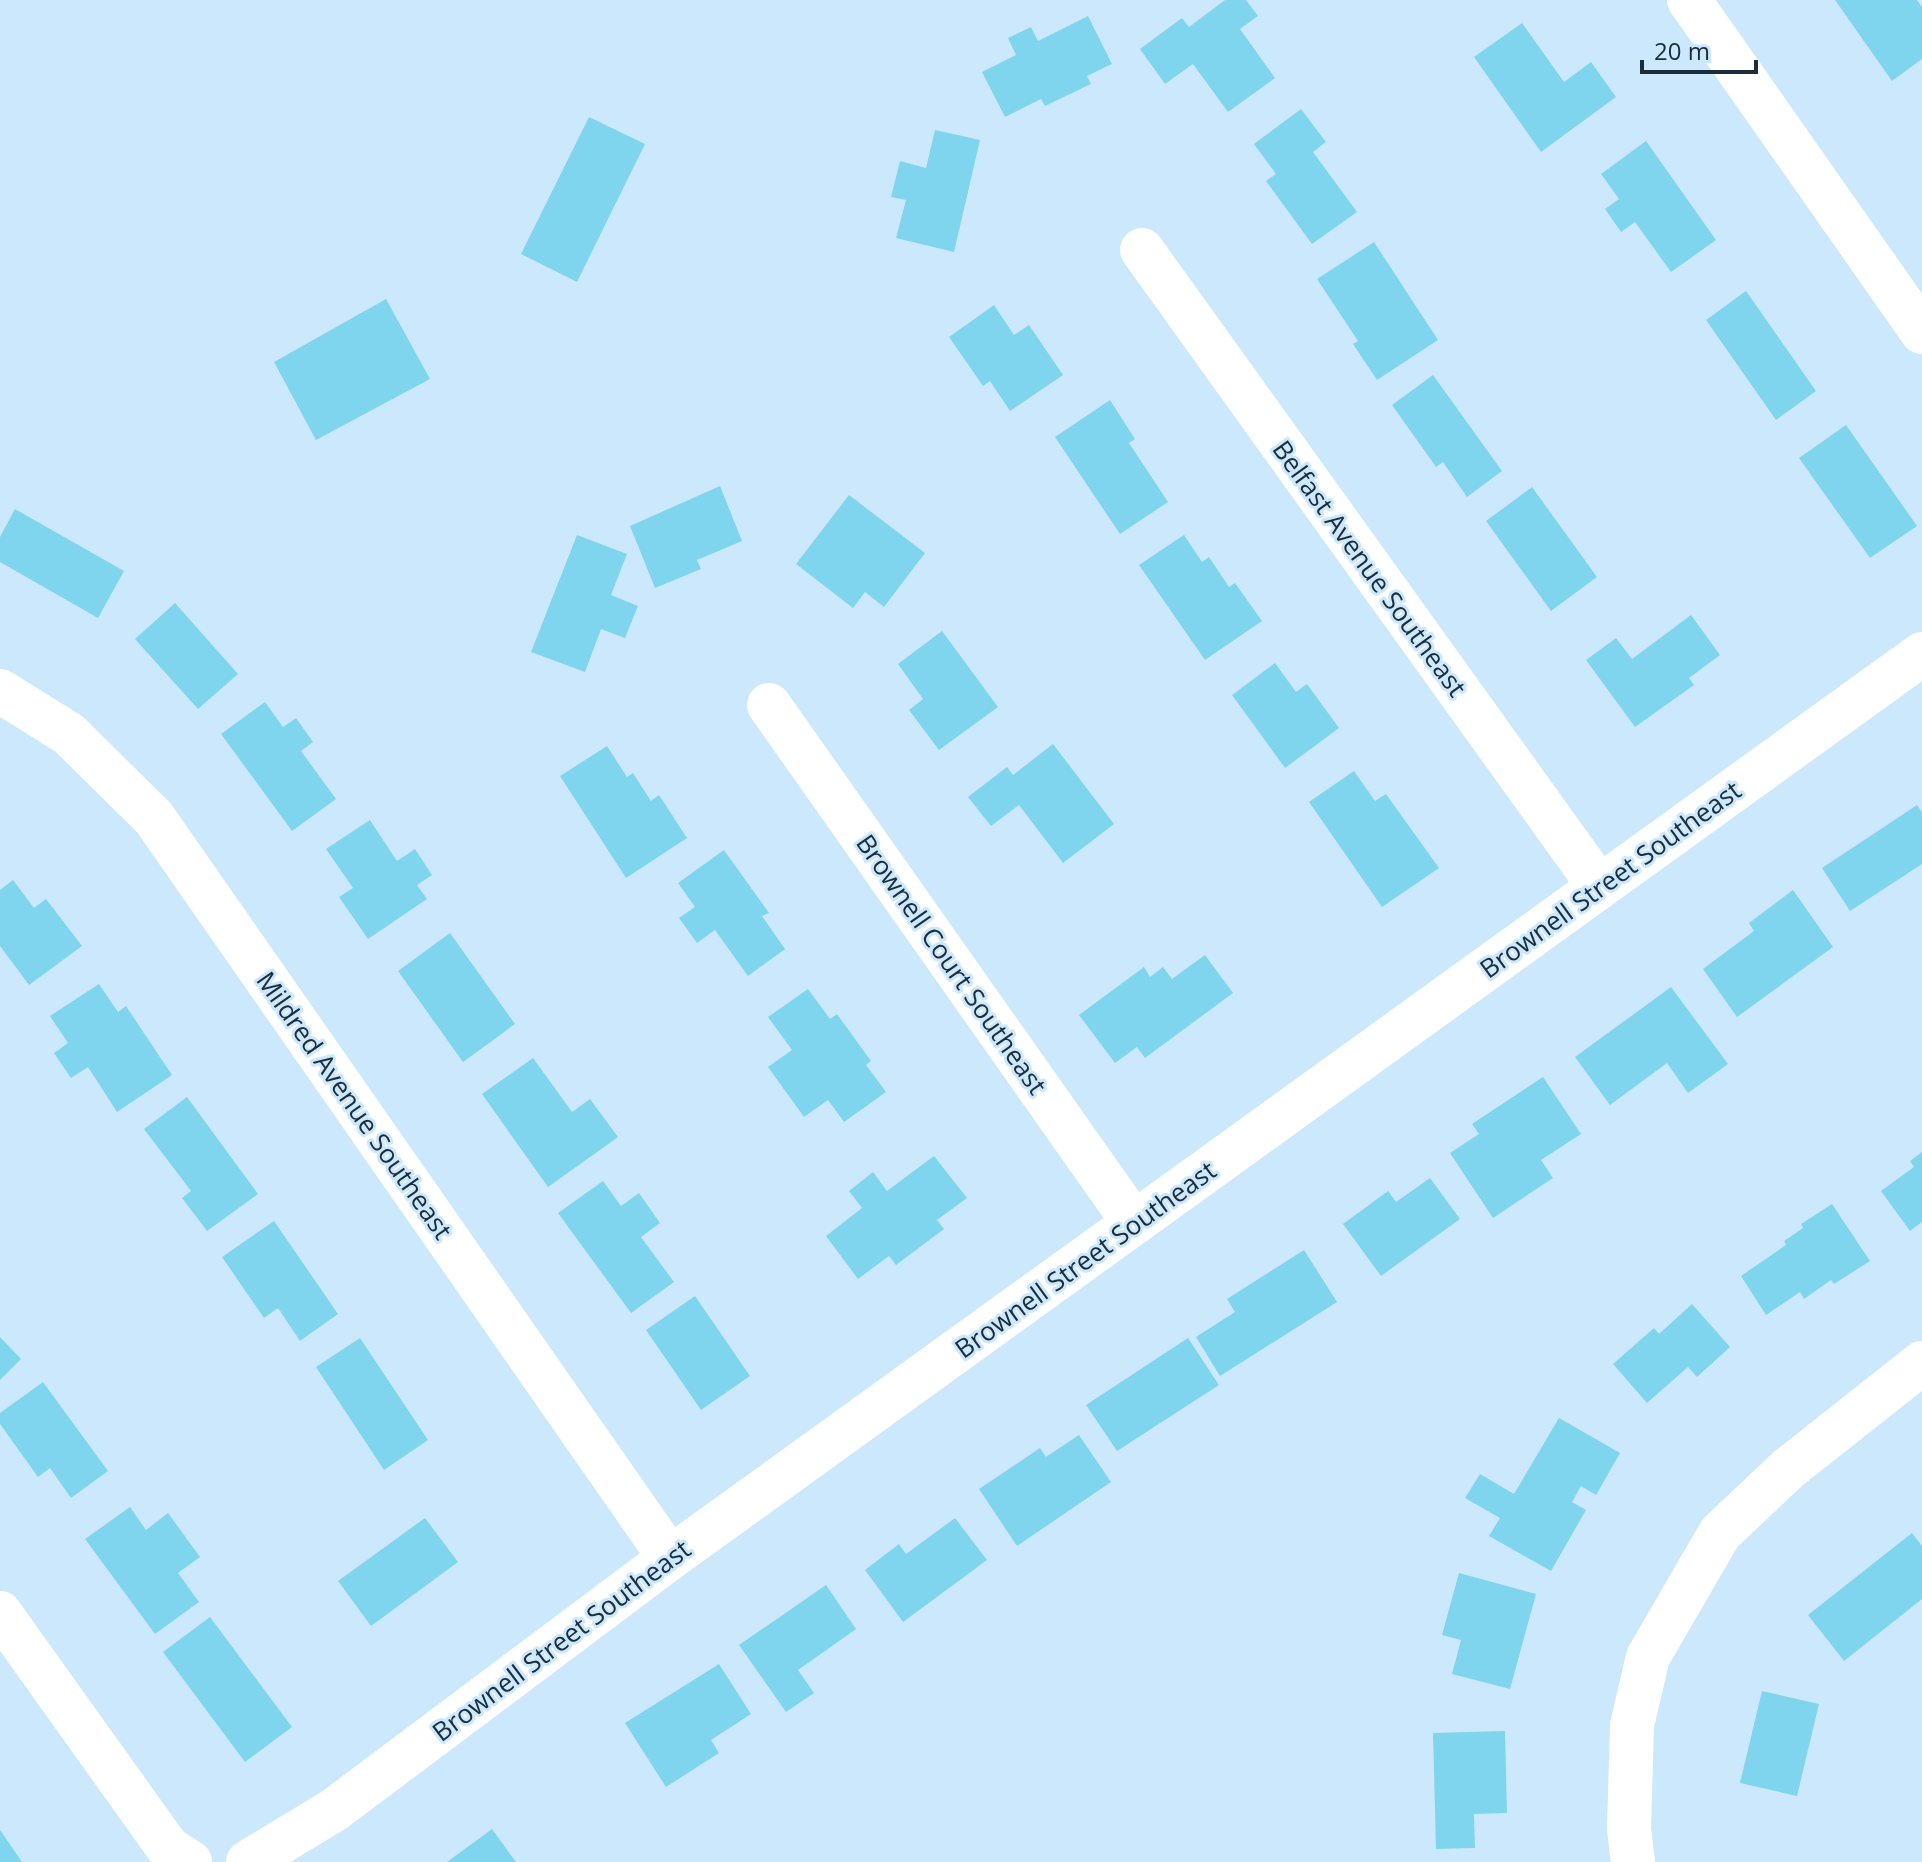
<svg xmlns="http://www.w3.org/2000/svg" width="1922" height="1862" font-family="'Open Sans',sans-serif">
<style>
.building{fill:#7fd5ee}
.lines{fill:none;stroke-linecap:round;stroke-linejoin:round}
.minor{stroke:#fff;stroke-width:44}
.labels{text-anchor:middle;dominant-baseline:central;stroke-width:6;stroke-linejoin:round;paint-order:stroke}
.street-label{font-size:26px;fill:#1b2d3a;stroke:#cce8fc}
</style>
<rect width="100%" height="100%" fill="#cce8fc"/>
<path class="building" d="M1225,0h21l12,16 -18,13 35,49 -47,34 -35,-48 -28,20 -25,-35 42,-31 7,9z
M1835,0h82l5,7v52l-30,22z
M1088,16l24,48 -25,12 4,8 -46,22 -4,-7 -36,18 -23,-45 34,-17 -8,-17 23,-11 7,14z
M1522,23l42,59 27,-20 25,35 -75,55 -67,-95z
M1301,109l25,33 -13,10 44,60 -45,32 -46,-63 10,-7 -22,-30z
M589,117l56,27 -68,138 -56,-28z
M935,130l45,10 -26,112 -58,-14 10,-38 -15,-3 9,-36 26,7z
M1646,141l70,99 -45,32 -36,-50 -14,10 -16,-23 14,-10 -18,-25z
M1374,242l64,98 -61,40 -24,-36 5,-3 -41,-62z
M1746,291l70,100 -40,29 -70,-100z
M386,299l44,80 -114,61 -42,-78z
M994,305l20,30 15,-10 34,50 -53,36 -20,-30 -7,5 -34,-49z
M1433,375l69,96 -35,26 -24,-35 -7,5 -44,-62z
M1110,400l25,39 -6,4 39,59 -48,32 -65,-97z
M1846,425l71,101 -47,32 -71,-100z
M720,486l22,55 -45,19 4,9 -46,19 -25,-62z
M1532,487l65,90 -46,34 -65,-90z
M849,495l76,58 -41,54 -19,-15 -12,16 -57,-44z
M15,509l109,62 -26,47 -98,-56v-25z
M577,535l50,19 -16,41 27,11 -13,32 -24,-9 -16,43 -54,-20z
M1184,535l18,27 7,-5 20,30 6,-4 27,38 -57,39 -66,-95z
M175,603l63,71 -40,35 -63,-70z
M1691,615l29,40 -31,23 5,7 -59,42 -49,-67 30,-22 16,21z
M942,631l56,76 -59,43 -30,-40 14,-11 -25,-35z
M1275,663l21,29 11,-8 32,44 -54,40 -53,-73z
M265,702l18,25 13,-9 17,24 -12,9 35,48 -44,32 -71,-97z
M1053,744l61,80 -51,39 -44,-58 -28,21 -23,-29 39,-30 6,8z
M607,746l20,31 6,-4 18,28 8,-6 28,43 -61,40 -66,-102z
M1354,771l21,30 11,-7 53,74 -57,39 -73,-105z
M1917,805l5,7v52l-72,47 -28,-43z
M370,820l27,41 18,-12 17,26 -15,10 10,14 -59,40 -29,-42 14,-9 -27,-39z
M724,850l45,63 -7,3 23,33 -37,27 -33,-46 -18,13 -18,-25 16,-11 -17,-24z
M13,880l21,28 12,-9 36,47 -53,39 -29,-39v-56z
M1793,890l40,57 -96,70 -34,-48 51,-38 -5,-8z
M450,933l65,91 -52,38 -65,-91z
M1205,955l28,38 -88,65 -8,-11 -22,16 -36,-48 65,-48 6,10 13,-10 9,12z
M99,984l19,28 8,-6 46,69 -55,37 -29,-45 -17,11 -17,-25 14,-10 -18,-27z
M1671,987l57,77 -40,29 -21,-30 -57,42 -35,-48z
M808,989l22,30 7,-5 34,47 -5,4 20,27 -42,30 -16,-22 -24,17 -36,-50 24,-17 -24,-33z
M533,1058l39,54 18,-13 28,38 -70,50 -66,-93z
M1543,1077l38,57 -40,26 12,18 -60,40 -43,-65 29,-19 -7,-10z
M187,1097l71,97 -51,37 -25,-33 9,-7 -47,-62z
M1922,1152v70l-12,9 -29,-40 33,-24 -4,-6z
M934,1156l33,42 -30,22 7,9 -48,36 -7,-9 -31,23 -32,-43 36,-28 -13,-17 24,-19 14,19z
M1430,1178l30,41 -79,57 -38,-52 45,-33 8,11z
M603,1181l18,25 18,-13 21,30 -19,14 33,45 -43,31 -73,-100z
M1832,1204l38,57 -36,23 -3,-4 -27,19 -4,-7 -34,23 -25,-39 45,-31 -2,-4 19,-13 -2,-4z
M274,1221l64,93 -38,27 -22,-33 -14,10 -42,-61z
M1304,1250l33,52 -117,74 -24,-39 39,-25 -8,-13z
M695,1296l55,80 -49,34 -55,-80z
M1692,1304l38,43 -33,30 -9,-10 -41,36 -34,-39 41,-36 5,6z
M0,1337l21,22 -21,21z
M360,1338l68,102 -44,30 -68,-103z
M1188,1338l31,47 -102,66 -31,-46z
M43,1382l65,89 -37,27 -21,-30 -12,9 -38,-53v-11z
M1559,1418l61,35 -24,42 -15,-9 -9,16 14,8 -35,61 -62,-35 11,-18 -35,-20 15,-24 34,20z
M1079,1435l32,47 -94,64 -38,-57 61,-41 6,9z
M130,1507l16,23 22,-17 32,44 -22,16 21,29 -44,32 -70,-95z
M425,1518l33,44 -87,64 -33,-45z
M955,1518l32,42 -84,62 -38,-52 34,-26 7,10z
M1912,1533l10,13v53l-78,62 -36,-46z
M1459,1573l77,21 -26,95 -58,-15 9,-34 -19,-5z
M826,1585l30,44 -58,41 16,23 -28,19 -47,-67z
M210,1617l82,110 -47,35 -82,-110z
M719,1664l32,50 -40,26 8,13 -53,34 -41,-64z
M1762,1691l57,13 -22,92 -57,-13z
M1505,1731l2,82 -33,1 1,34 -39,1 -3,-116z
M492,1829l24,33h-69z
M0,1830l22,32h-22z"/>
<g class="lines">
<path class="minor" d="M1689,0l233,332
M1142,250l457,636
M0,691l69,43 85,84 516,740
M769,705l365,518
M0,1613l168,235 22,14
M248,1862l86,-52 336,-252 1252,-904
M1633,1862l-4,-33 3,-104 16,-68 72,-124 69,-65 133,-105"/>
</g>
<g class="labels">
<g class="street-label">
<text transform="translate(1370 568) rotate(54)">Belfast Avenue Southeast</text>
<text transform="translate(1610 879) rotate(-36)">Brownell Street Southeast</text>
<text transform="translate(952 964) rotate(55)">Brownell Court Southeast</text>
<text transform="translate(355 1105) rotate(55)">Mildred Avenue Southeast</text>
<text transform="translate(1085 1259) rotate(-36)">Brownell Street Southeast</text>
<text transform="translate(561 1640) rotate(-37)">Brownell Street Southeast</text>
</g>
</g>
<path d="M1642 60v12h114v-12" fill="none" stroke="#1b2d3a" stroke-width="4"/>
<text x="1654" y="60" font-size="24" fill="#1b2d3a" stroke="#cce8fc" stroke-width="6" paint-order="stroke">20 m</text>
</svg>
